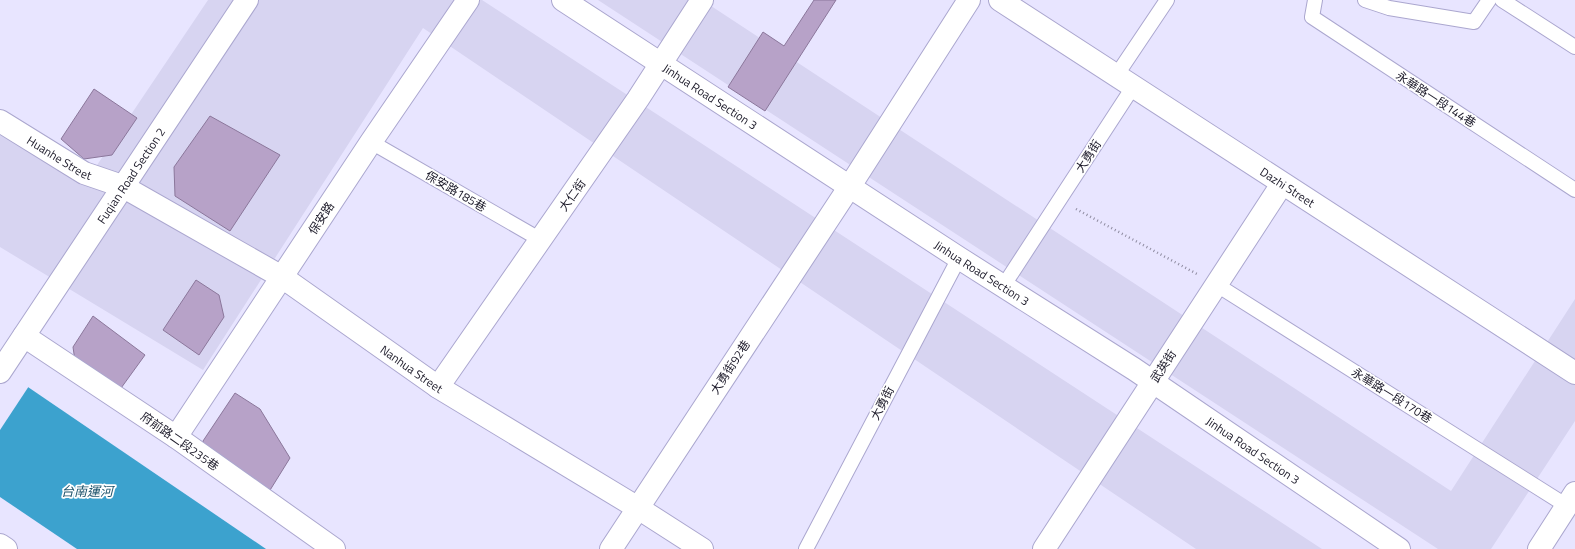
<svg xmlns="http://www.w3.org/2000/svg" width="1575" height="549" font-family="'Titillium Web','Noto Sans TC',sans-serif">
<style>
.built{fill:#d7d4f1}
.water{fill:#3ca2ce}
.pier{fill:#e8e5ff}
.building{fill:#b7a2c8;stroke:#8b779b}
.lines{fill:none;stroke-linecap:round;stroke-linejoin:round}
.service-casing{stroke:#aba7cf;stroke-width:16}
.minor-casing{stroke:#aba7cf;stroke-width:24}
.tertiary-casing{stroke:#aba7cf;stroke-width:24}
.secondary-casing{stroke:#aba7cf;stroke-width:24}
.primary-casing{stroke:#aba7cf;stroke-width:24}
.path{stroke:#8f8ca1;stroke-width:2.5;stroke-dasharray:1 3;stroke-linecap:butt}
.service{stroke:#fff;stroke-width:14}
.minor{stroke:#fff;stroke-width:22}
.tertiary{stroke:#fff;stroke-width:22}
.secondary{stroke:#fff;stroke-width:22}
.primary{stroke:#fff;stroke-width:22}
.labels{text-anchor:middle;dominant-baseline:central;stroke-width:3.5;stroke-linejoin:round;paint-order:stroke}
.street-label{font-size:12px;fill:#1c1a29;stroke:#fff}
.water-label{font-size:13px;font-style:italic;fill:#21566e;stroke:#fff}
</style>
<rect width="100%" height="100%" fill="#e8e5ff"/>
<path class="built" d="M208,0h274l840,549h-126l-773,-521 -220,342 -203,-123v-120l91,47z
M598,0h104l749,491 124,-192v122l-84,128h-53z"/>
<path class="water" d="M0,368l266,181h-189l-77,-52z"/>
<path class="pier" d="M0,366l29,20 -29,44z"/>
<path class="building" d="M814,0h22l-71,111 -37,-24 35,-55 21,14z
M94,89l43,29 -25,37 -28,4 -23,-20z
M210,116l70,39 -50,76 -55,-35 -1,-29z
M196,280l23,15 5,22 -25,38 -36,-25z
M93,316l52,39 -29,40 -40,-27 -3,-21z
M235,393l25,16 30,49 -23,37 -62,-38 -2,-16z"/>
<g class="lines">
<g class="service-casing">
<path id="service" d="M1315,0l-3,17 263,173
M1365,0l24,8 85,14 15,-22
M1502,0l73,47
M1116,76l51,-76
M371,142l170,98
M1004,285l129,-198
M1217,285l350,221
M806,549l153,-291"/>
</g>
<g class="minor-casing">
<g id="minor">
<path id="s1" d="M1000,0l575,373"/>
<path id="s2" d="M0,121l84,52 38,13 160,91 156,110 200,121 64,41"/>
<path d="M24,336l152,101 158,112"/>
<path d="M438,387l200,-288 64,-99"/>
<path d="M176,437l195,-295 97,-142"/>
<path d="M0,545l6,4"/>
<path d="M611,549l239,-363 119,-186"/>
<path d="M1044,549l238,-365"/>
</g>
</g>
<g class="tertiary-casing">
<path id="tertiary" d="M1539,549l36,-56"/>
</g>
<g class="secondary-casing">
<g id="secondary">
<path id="s3" d="M0,372l247,-372"/>
</g>
</g>
<g class="primary-casing">
<g id="primary">
<path id="s4" d="M563,0l396,258 175,111 265,180"/>
</g>
</g>
<path class="path" d="M1076,209l121,65"/>
<use href="#service" class="service"/>
<use href="#minor" class="minor"/>
<use href="#tertiary" class="tertiary"/>
<use href="#secondary" class="secondary"/>
<use href="#primary" class="primary"/>
</g>
<g class="labels">
<g class="street-label">
<text stroke="none"><textPath href="#s4" startOffset="176">Jinhua Road Section 3</textPath></text>
<text transform="translate(1436 99) rotate(33)">永華路一段144巷</text>
<text stroke="none"><textPath href="#s2" startOffset="70">Huanhe Street</textPath></text>
<text transform="translate(1088 156) rotate(-57)">大勇街</text>
<text stroke="none"><textPath href="#s3" startOffset="236">Fuqian Road Section 2</textPath></text>
<text stroke="none"><textPath href="#s1" startOffset="343">Dazhi Street</textPath></text>
<text transform="translate(456 191) rotate(30)">保安路185巷</text>
<text transform="translate(572 195) rotate(-55)">大仁街</text>
<text transform="translate(321 218) rotate(-57)">保安路</text>
<text stroke="none"><textPath href="#s4" startOffset="500">Jinhua Road Section 3</textPath></text>
<text transform="translate(1163 366) rotate(-57)">武英街</text>
<text transform="translate(730 367) rotate(-57)">大勇街92巷</text>
<text stroke="none"><textPath href="#s2" startOffset="482">Nanhua Street</textPath></text>
<text transform="translate(1392 395) rotate(32)">永華路一段170巷</text>
<text transform="translate(882 403) rotate(-63)">大勇街</text>
<text transform="translate(180 441) rotate(35)">府前路二段235巷</text>
<text stroke="none"><textPath href="#s4" startOffset="824">Jinhua Road Section 3</textPath></text>
</g>
<g class="water-label">
<text x="87" y="491">台南運河</text>
</g>
</g>
</svg>
